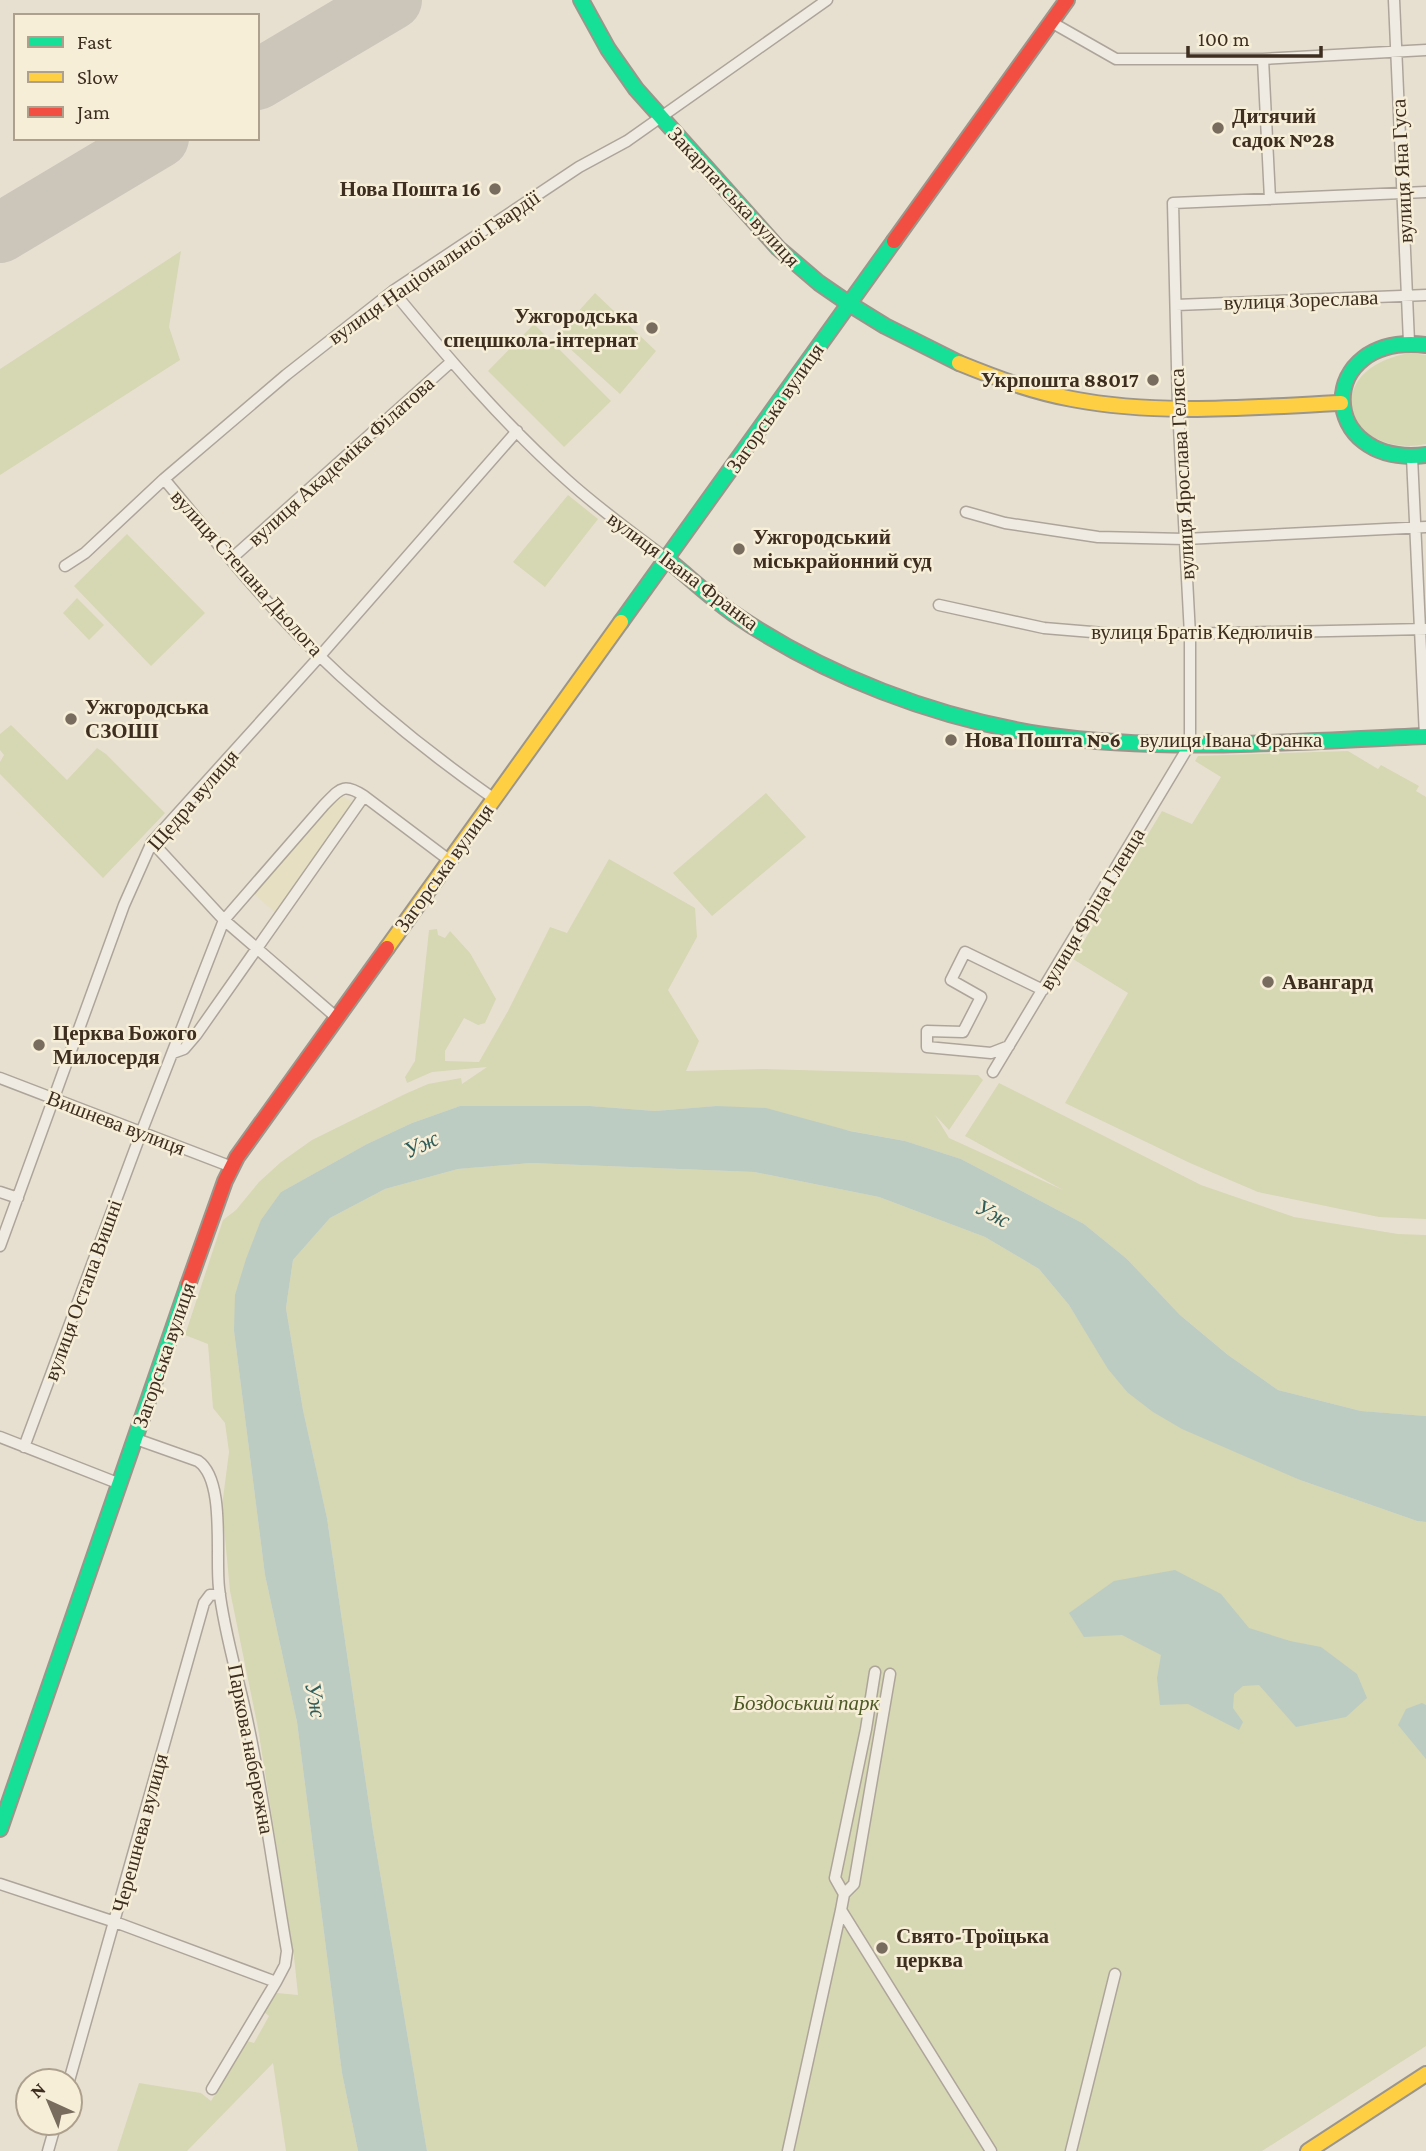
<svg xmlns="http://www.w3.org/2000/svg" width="1426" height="2151" font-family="'Crimson Pro',serif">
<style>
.farmland{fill:#e6dfc2}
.green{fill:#d6d7b3}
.water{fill:#bcccc2}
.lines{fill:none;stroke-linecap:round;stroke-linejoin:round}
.runway{stroke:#cbc5ba;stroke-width:60}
.street-casing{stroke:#ada599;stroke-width:13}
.fast-casing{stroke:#9c958a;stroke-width:18}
.slow-casing{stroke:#9c958a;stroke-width:18}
.jam-casing{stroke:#9c958a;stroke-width:18}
.street{stroke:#efebe3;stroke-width:10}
.fast{stroke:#16e098;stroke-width:14}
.slow{stroke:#ffcf43;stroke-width:14}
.jam{stroke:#f24e42;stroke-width:14}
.poi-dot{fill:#786c5e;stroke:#f7eed8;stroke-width:2.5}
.labels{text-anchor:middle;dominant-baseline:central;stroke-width:5;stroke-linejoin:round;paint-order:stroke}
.poi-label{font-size:21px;font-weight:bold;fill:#3d2e20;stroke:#f7eed8;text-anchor:start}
.street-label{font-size:21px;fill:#3d2e20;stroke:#f7eed8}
.park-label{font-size:21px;font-style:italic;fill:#4d5a26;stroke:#f7eed8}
.water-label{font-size:23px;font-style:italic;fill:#2f5d5a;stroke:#f7eed8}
</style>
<rect width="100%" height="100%" fill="#e7e0d1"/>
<path class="farmland" d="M341,796l10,5 -1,7 -74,105 -22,-19 63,-79 16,-15z"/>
<path class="green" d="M181,251l-12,76 11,33 -180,115v-106z
M595,293l61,58 -36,43 -64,-58z
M534,324l77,77 -47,46 -76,-76z
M1410,353l16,2v89c-79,16 -111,-74 -16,-91z
M568,495l30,24 -53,68 -32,-25z
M127,534l78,79 -54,53 -77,-80z
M77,598l27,27 -15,15 -26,-27z
M11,725l56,55 30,-32 9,6 59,59 -62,65 -103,-104v-12l4,-7 -4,-5v-16z
M1348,751l30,18 3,-4 38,21 -3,5 10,6v422l-47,-2 -121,-25 -68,-29 -125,-60 63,-110 -55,-34 89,-148 30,13 29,-47 -26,-16 3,-5z
M766,793l40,44 -94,79 -39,-43z
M609,859l86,49 2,29 -29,53 31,51 -13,30 77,-2 215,6 5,5 -34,50 -14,-15 14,23 114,52 -98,-54 34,-53 202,102 93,32 104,17 28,1v181l-65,-5 -83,-21 -50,-35 -48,-40 -53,-56 -43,-35 -123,-65 -56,-18 -189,-35 -61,5 -65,-5h-130l-48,17 -45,21 -86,48 -47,139 31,244 32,147 45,351 16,78h-72l-13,-88 -86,88h-70l22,-68 62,10 10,8 36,-60 7,2 15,-27 -5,-4 13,-19 21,2 -4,-38 -36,-229 -28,-137 -8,-85 7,-54 -4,-29 -12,-15 -5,-64 -23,-9 38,-115 13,-10 23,-28 22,-20 31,-22 93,-46 23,-10 33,-6 1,6 25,-17 -55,5 -25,11 -2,-6 10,-16 14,-131 8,-1 1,6 7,3 5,-7 20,22 26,46 -11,24 -7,2 -14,-7 -19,33v10l34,1 29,-51 42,-84 17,6z
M531,1163l223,9 125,25 106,40 54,32 30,36 40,64 18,23 173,88 117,41 9,1v524l-164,105h-835l-54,-320 -46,-313 -24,-108 -17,-102 7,-48 37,-42 55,-29 73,-20z"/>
<path class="water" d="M460,1106h130l65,5 61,-5 50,2 84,23 55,10 56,18 123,65 43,35 53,56 48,40 50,35 83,21 65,5v106l-9,-1 -117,-41 -118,-51 -29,-17 -26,-20 -19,-23 -39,-64 -30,-36 -54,-32 -106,-40 -125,-25 -223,-9 -73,6 -73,20 -55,29 -37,42 -7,48 17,102 24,108 46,313 54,320h-69l-16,-78 -45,-351 -32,-147 -31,-244 1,-36 11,-36 15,-39 20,-28 86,-48 45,-21z
M1175,1570l46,24 28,34 41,13 31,6 36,27 10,24 -21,19 -50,10 -37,-42 -16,1 -9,8 -1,14 10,14 -4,8 -51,-26 -28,1 -3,-27 4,-23 -39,-20 -38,2 -15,-24 45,-32z
M1422,1703l4,2v54l-28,-34 8,-16z"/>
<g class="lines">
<path class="runway" d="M257,80l135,-80
M0,233l159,-95"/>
<g class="street-casing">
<path id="street" d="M1394,0l15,342
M1051,22l65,37h147l163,-9
M1263,59l7,140
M393,291c54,66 110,132 174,189 32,29 67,54 101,80
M1176,305l250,-10
M1412,457l13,279
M164,479c47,56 92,114 144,166 57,56 119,107 185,153
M966,512l39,11 93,14 87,2 241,-12
M231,559l220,-197
M65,566l20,-13 79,-74 122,-104 107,-84 186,-124 48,-26 200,-141
M939,605l105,23 84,7 298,-6
M152,842l72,78 112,97
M1009,1046l-18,7 -64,-6v-16l36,1 18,-35 -30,-17 14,-28 78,38
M173,1053l11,-4 12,-14 168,-239
M993,1072l197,-328v-109l-12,-227 -5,-205 253,-11
M0,1078l232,89
M0,1192l18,6
M0,1246l124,-341 28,-63 168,-186 197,-225
M0,1437l120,47
M136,1439l62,22c28,19 17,95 21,127 5,46 20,91 29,136 16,75 26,152 39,227l-2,14 -9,17 -64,107
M24,1447l117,-314 83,-213 100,-115c16,-16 19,-23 40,-9l85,64
M0,1884l115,38 161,60
M844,1894l10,-10 36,-210
M841,1910l150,241
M69,2081l135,-478 6,-8 10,-1
M48,2151l8,-28
M788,2151l53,-241 3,-16 -9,-16 31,-149 9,-57
M1071,2151l44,-177"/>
</g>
<g class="fast-casing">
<path id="fast" d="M581,0l27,49 28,40 142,159 41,35 32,22 34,21 74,37
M1426,345c-112,-13 -110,123 0,110
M668,560c22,18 43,38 66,54 91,62 201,104 310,121 125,18 256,6 382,1
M621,622l273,-381
M0,1829l188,-544"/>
</g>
<g class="slow-casing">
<path id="slow" d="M959,363c37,15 74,29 113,36 89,17 180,8 269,4
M387,948l234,-326
M1308,2151l118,-77"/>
</g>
<g class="jam-casing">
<path id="jam" d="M894,241l173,-241
M188,1285l37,-104 12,-24 150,-209"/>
</g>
<use href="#street" class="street"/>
<use href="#fast" class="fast"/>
<use href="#slow" class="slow"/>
<use href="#jam" class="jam"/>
</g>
<g class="poi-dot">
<circle cx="1218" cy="128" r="7"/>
<circle cx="495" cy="189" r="7"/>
<circle cx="652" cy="328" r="7"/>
<circle cx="1153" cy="380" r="7"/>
<circle cx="739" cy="549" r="7"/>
<circle cx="71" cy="719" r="7"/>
<circle cx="951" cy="740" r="7"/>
<circle cx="1268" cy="982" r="7"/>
<circle cx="39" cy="1045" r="7"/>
<circle cx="882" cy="1948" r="7"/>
</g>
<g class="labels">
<g class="poi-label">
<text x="1232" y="116">Дитячий<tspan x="1232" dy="24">садок №28</tspan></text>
<text x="481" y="189" text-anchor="end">Нова Пошта 16</text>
<text x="638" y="316" text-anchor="end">Ужгородська<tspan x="638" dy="24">спецшкола-інтернат</tspan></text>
<text x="1139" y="380" text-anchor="end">Укрпошта 88017</text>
<text x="753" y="537">Ужгородський<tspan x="753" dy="24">міськрайонний суд</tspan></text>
<text x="85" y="707">Ужгородська<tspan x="85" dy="24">СЗОШІ</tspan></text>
<text x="965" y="740">Нова Пошта №6</text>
<text x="1282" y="982">Авангард</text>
<text x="53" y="1033">Церква Божого<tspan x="53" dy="24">Милосердя</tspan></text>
<text x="896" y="1936">Свято-Троїцька<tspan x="896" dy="24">церква</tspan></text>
</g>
<g class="street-label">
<text transform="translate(1402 171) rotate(-93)">вулиця Яна Гуса</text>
<text transform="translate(734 197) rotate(47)">Закарпатська вулиця</text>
<text transform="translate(434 267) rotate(-35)">вулиця Національної Гвардії</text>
<text transform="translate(1301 300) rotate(-2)">вулиця Зореслава</text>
<text transform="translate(775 408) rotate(-55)">Загорська вулиця</text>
<text transform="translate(341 461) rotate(-42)">вулиця Академіка Філатова</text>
<text transform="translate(1182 474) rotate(-93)">вулиця Ярослава Геляса</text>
<text transform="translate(683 571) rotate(37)">вулиця Івана Франка</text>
<text transform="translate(247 573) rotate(48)">вулиця Степана Дьолога</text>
<text x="1202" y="632">вулиця Братів Кедюличів</text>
<text x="1231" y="740">вулиця Івана Франка</text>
<text transform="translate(193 800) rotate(-49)">Щедра вулиця</text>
<text transform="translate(444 868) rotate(-54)">Загорська вулиця</text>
<text transform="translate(1092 909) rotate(-59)">вулиця Фріца Гленца</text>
<text transform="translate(116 1123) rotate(21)">Вишнева вулиця</text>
<text transform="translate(83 1290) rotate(-70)">вулиця Остапа Вишні</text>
<text transform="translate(164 1355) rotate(-71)">Загорська вулиця</text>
<text transform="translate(251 1749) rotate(79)">Паркова набережна</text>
<text transform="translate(140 1833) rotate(-75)">Черешнева вулиця</text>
</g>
<g class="park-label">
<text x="806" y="1703">Боздоський парк</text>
</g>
<g class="water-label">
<text transform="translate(421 1144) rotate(-25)">Уж</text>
<text transform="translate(993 1213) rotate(28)">Уж</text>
<text transform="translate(316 1700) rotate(80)">Уж</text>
</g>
</g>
<rect x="14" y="14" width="245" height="126" fill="#f7eed8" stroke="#ada18e" stroke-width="2"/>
<rect x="28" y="37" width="35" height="10" fill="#16e098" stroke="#ada18e" stroke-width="2"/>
<text x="77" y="49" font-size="21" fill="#3d2e20">Fast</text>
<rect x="28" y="72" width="35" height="10" fill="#ffcf43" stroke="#ada18e" stroke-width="2"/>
<text x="77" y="84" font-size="21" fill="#3d2e20">Slow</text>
<rect x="28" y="107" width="35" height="10" fill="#f24e42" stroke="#ada18e" stroke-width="2"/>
<text x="77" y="119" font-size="21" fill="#3d2e20">Jam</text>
<g transform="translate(49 2102) rotate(316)"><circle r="33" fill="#f7eed8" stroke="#ada18e" stroke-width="2"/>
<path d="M0-5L12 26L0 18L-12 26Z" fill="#786c5e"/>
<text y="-10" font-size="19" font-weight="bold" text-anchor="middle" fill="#3d2e20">N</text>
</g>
<path d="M1188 46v10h133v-10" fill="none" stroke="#3d2e20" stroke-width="3.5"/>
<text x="1198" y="46" font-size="21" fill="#3d2e20" stroke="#f7eed8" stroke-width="5" paint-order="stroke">100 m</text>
</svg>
